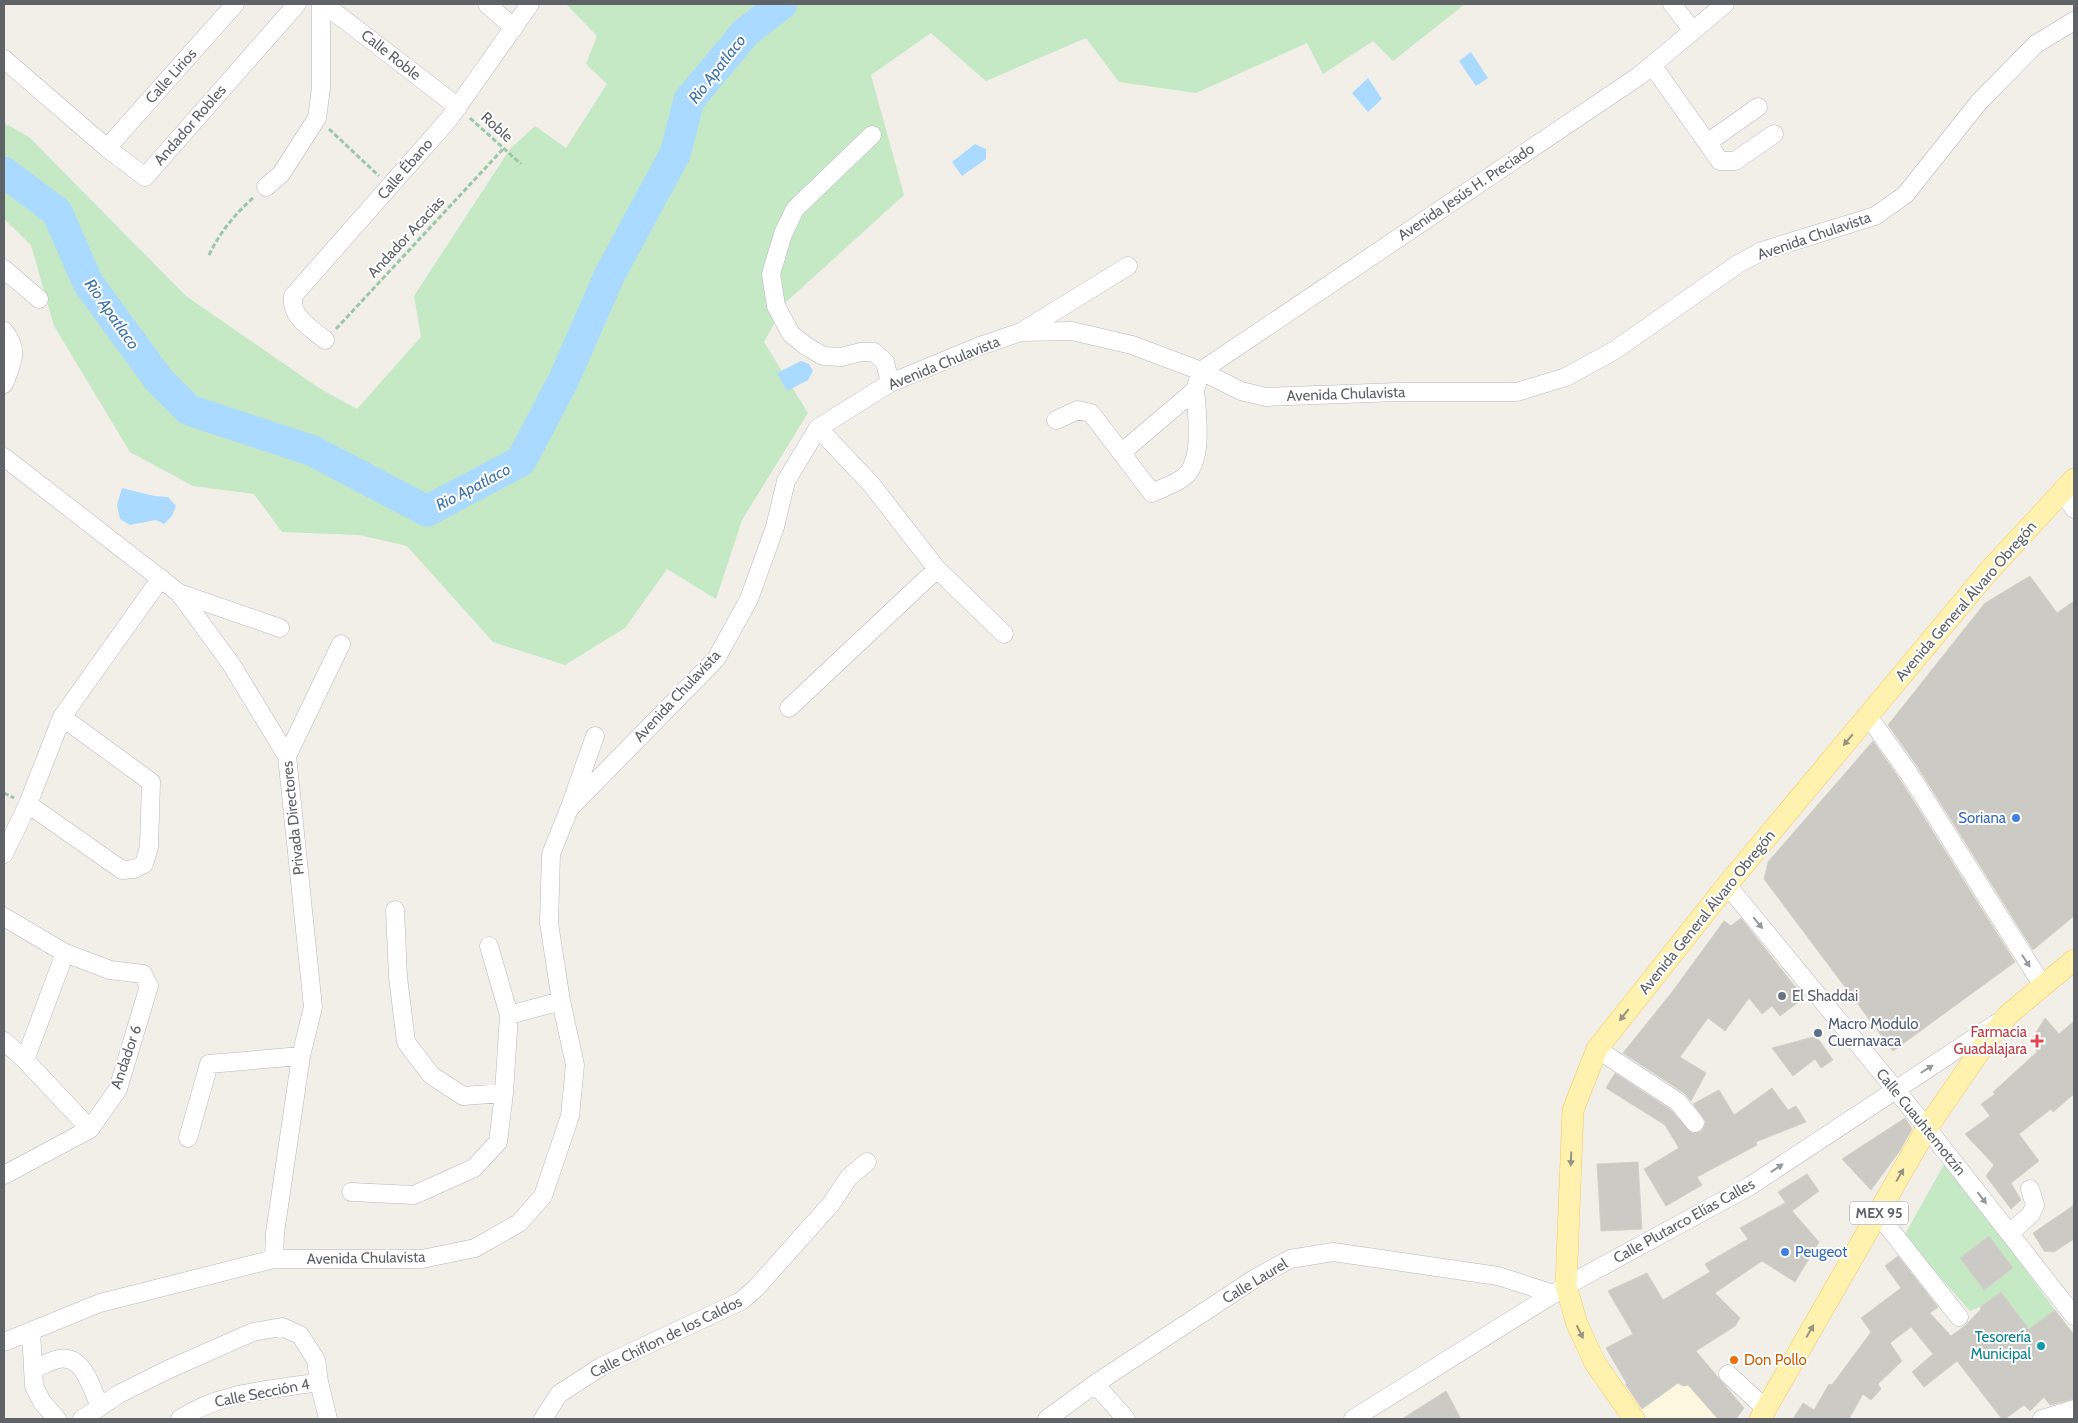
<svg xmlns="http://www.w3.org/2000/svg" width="2078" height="1423" font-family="Cabin,sans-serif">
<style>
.commercial{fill:#fef7e0}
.green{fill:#c5e8c5}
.water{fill:#aadaff}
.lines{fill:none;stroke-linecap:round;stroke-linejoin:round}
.river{stroke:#aadaff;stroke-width:31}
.building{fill:#cccac5;stroke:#d6d1c6}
.minor-casing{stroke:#b5b8bc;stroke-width:19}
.major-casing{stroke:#f2c960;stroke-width:22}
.path{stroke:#9cc7a9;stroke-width:3;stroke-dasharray:5 2.5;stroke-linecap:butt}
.minor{stroke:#fff;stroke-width:18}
.major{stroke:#fff2af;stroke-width:21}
.oneway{fill:#979581}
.oneway2{fill:#979a9d}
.shop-dot{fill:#3f7fe0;stroke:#fff;stroke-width:2}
.worship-dot{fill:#6b7280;stroke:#fff;stroke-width:2}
.service-dot{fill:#5c6f8a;stroke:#fff;stroke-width:2}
.health-dot{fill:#e0444e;stroke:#fff;stroke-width:2}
.culture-dot{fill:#0f9aa8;stroke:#fff;stroke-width:2}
.food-dot{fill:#e8710a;stroke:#fff;stroke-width:2}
.labels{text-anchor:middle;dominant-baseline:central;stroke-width:4;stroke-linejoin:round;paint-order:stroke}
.shield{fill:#fff;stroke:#8f9295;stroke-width:1}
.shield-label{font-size:14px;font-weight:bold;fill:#5f6368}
.street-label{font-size:15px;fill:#5f6368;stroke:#fff}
.shop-label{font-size:15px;fill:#366cbe;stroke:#fff;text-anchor:end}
.worship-label{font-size:15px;fill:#5b616d;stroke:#fff;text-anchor:start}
.service-label{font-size:15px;fill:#4e5e75;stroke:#fff;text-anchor:start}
.health-label{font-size:15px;fill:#be3a42;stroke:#fff;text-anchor:end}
.culture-label{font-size:15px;fill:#0d838f;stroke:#fff;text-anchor:end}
.food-label{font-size:15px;fill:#c56008;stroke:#fff;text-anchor:start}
.water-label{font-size:16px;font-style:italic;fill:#4174aa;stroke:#fff}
</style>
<rect width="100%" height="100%" fill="#f1efe8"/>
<path class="commercial" d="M1688,1340l56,68 -8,11h-87l-27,-32z"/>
<path class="green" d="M566,4h899l-72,57 -20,-20 -50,33 -16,-31 -111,50 -77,-11 -33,-44 -100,43 -55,-48 -60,42 33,120 -118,107 -22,40 44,71 -66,107 -26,79 -49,-30 -42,59 -60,37 -72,-23 -86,-96 -48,-11 -77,-3 -28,-38 -61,-8 -63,-34 -76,-126 -23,-81 -27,-26v-96l25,14 157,159 133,92 38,21 64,-72 -7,-41 96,-147 25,-23 31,22 41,-64 -21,-20 11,-28z
M1946,1161l109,149 -26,19 -28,-37 -21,15 -10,4 -66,-75z"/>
<path class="water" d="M1471,52l17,26 -12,8 -17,-25z
M1368,78l14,21 -14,13 -16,-19z
M975,144l11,5v10l-24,17 -10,-14z
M801,361l8,3 4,7 -5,9 -21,11 -10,-18z
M122,488l32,8 14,1 8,9 -4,10 -8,8 -8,-4 -26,5 -10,-6 -3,-14z"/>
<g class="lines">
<path class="river" d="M4,172l53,40 31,71 71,97 30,30 124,41 114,60 94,-50 43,-82 46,-105 65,-120 14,-54 56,-67 37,-29"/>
</g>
<path class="building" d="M2030,576l27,37 17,-12v315l-41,34 -116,-184 -29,-41 97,-122z
M1873,741l26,37 116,184 -122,89 -129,-172 4,-17z
M1741,918l63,80 -24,18 -8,-10 -10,8 -13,-16 -24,33 -17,-13 -28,39 26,16 -15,28 -7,-8 -61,-40 49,-61 52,-71 7,5z
M2045,1018l14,16 15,-13v73l-21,18 -2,-3 -32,25 20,27 -28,22 10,17 -10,9 -25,-33 8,-11 -29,-31 25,-18 -9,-12 14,-10 -2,-2 44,-40 -6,-12z
M1813,1037l6,3 14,20 -12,8 -6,-9 -22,17 -21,-28z
M1615,1073l56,37 21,23 10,-2 4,-9 -13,-18 26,-14 15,25 38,-27 16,22 8,-4 10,16 -50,20 1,3 -60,32 5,8 -36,21 -22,-37 35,-21 -14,-23 -59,-37z
M1905,1118l7,11 -13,23 -28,38 -29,-31z
M1638,1162l4,67 -41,2 -4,-67z
M1807,1174l12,17 -27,20 27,31 -24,40 -33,-21 -47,32 25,25 -5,8 -39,25 48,57 -8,11h-18l-30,-34 -5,1 -5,-3 -36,26 -17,-25h2l-21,-36 27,-14 -25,-43 39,-18 16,27 47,-28 -5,-8 43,-25 -8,-11 45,-25 2,2 -9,-13z
M2074,1205v34l-20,13 -10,-1 -11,-18z
M1989,1236l24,32 -29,22 -24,-32z
M1898,1256l40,51 -8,6 21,23 15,-11 15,-16 -1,-2 21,-15 28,37 26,-19 19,25v64l-24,6 -6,-8 -14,14 -6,-6 -19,14h-3l-45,-58 -33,26 -12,-15 21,-18 -22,-27 -21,16 12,18 -24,23 3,5 -10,11 -8,-6 -14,25h-56l10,-16 11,7 15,-26 3,1 39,-53 -10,-14 40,-30 -16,-22z
M1446,1391l15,28h-59z"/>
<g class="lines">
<g class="minor-casing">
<path id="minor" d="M324,4l134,103
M487,4l27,24
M1672,4l21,27
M4,59l103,89 38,29 152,-173
M1652,65l68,96h15l39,-27
M872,135l-77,74 -12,25 -12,40 5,32 15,28 15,12 17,10 18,1 20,-5h13l11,10 5,21
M1707,143l51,-36
M107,148l128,-144
M266,187l15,-13 36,-56 4,-30v-84
M4,269l35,30
M4,331c16,20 8,32 0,53
M1021,332l107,-66
M325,340c-14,-12 -35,-23 -32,-44l156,-177 81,-115
M1056,420l22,-10 13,3 61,80c10,-5 23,-9 32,-16 20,-15 13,-65 11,-87
M818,428l53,56 66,85 67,65
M1121,453l74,-63 6,-19 438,-295 86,-72
M4,457l175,136 52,71 56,92 26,251 -12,49 -26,177 -1,26
M2062,490l12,19
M179,593l101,35
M789,708l148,-139
M1868,716l40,56 135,214
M287,756l54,-112
M28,804l94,66 12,-1 10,-5 5,-17 2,-65 -89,-65
M571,804l24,-68
M4,854l24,-50 34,-87 99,-139
M1727,885l200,243 147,188
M395,910l3,67 8,65 25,33 32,21 41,-3
M4,917l61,36 45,17 33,4 6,12 -31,103 -28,40 -86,46
M509,1015l52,-14
M4,1041l21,19 65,69
M1597,1049l81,53 17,21
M25,1060l40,-107
M188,1138l21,-74 92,-8
M351,1192l63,3 60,-27 24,-26 6,-49 5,-78 -20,-69
M1878,1214l81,103
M2010,1233l21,-19 4,-9 -5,-16
M31,1331l3,55 8,16 15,17
M4,1342l96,-39 174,-44h148l53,-11 44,-25 24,-27 27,-80 5,-51 -14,-64 -12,-78 2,-69 18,-45 147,-150 33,-60 26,-72 11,-46 32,-53 72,-45 90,-37 41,-14 51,-1 60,14 69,26 40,20 25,6 132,-5h119l49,-15 49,-27 123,-86 24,-13 113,-35 30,-21 74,-93 57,-58 38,-23
M33,1369c8,-3 17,-8 26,-10 25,-5 33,31 41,48
M1728,1374l38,35
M1095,1384l31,35
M82,1419l37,-25 48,-24 86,-38 29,-5 18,8 16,25 3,22 9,37
M180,1419c39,-27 92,-29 139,-37
M543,1419l16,-25 43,-28 139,-65 15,-13 75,-84 18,-27 18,-15
M1047,1419l48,-35 159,-105 36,-20 43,-7 165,24 56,18
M1353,1419l213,-133 184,-100 247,-163
M2042,1419l32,-10"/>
</g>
<g class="major-casing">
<path id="major" d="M1634,1419l-39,-56 -18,-39 -11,-38 7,-176 24,-61 130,-164 260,-312 87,-94
M1760,1419l167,-291 59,-86 23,-28 65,-54"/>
</g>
<path class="path" d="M470,118l51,46
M329,129l50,47
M209,255c11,-23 26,-41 45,-58
M336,329l167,-180
M4,793l10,5"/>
<use href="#minor" class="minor"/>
<use href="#major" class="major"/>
</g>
<defs><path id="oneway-solid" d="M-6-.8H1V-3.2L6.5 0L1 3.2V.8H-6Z" transform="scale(1.25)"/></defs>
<g class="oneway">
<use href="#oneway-solid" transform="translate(1848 740) rotate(130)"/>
<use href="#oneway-solid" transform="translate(1624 1015) rotate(128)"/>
<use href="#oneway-solid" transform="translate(1571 1159) rotate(92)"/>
<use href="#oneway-solid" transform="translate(1900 1175) rotate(-60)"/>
<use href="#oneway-solid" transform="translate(1810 1331) rotate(-60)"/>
<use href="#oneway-solid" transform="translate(1580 1332) rotate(64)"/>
</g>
<g class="oneway2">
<use href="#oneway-solid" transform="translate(1758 923) rotate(51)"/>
<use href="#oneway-solid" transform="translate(2026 961) rotate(57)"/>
<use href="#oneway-solid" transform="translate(1927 1069) rotate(-32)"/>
<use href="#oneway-solid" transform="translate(1777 1168) rotate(-34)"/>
<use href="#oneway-solid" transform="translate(1982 1198) rotate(52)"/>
</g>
<g class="shop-dot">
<circle cx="2016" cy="818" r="5"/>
<circle cx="1785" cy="1252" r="5"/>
</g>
<circle class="worship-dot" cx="1782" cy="996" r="5"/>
<circle class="service-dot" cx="1818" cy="1033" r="5"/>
<path class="health-dot" d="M2034.5 1033.5h5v5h5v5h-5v5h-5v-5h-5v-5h5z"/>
<circle class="culture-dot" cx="2041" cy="1346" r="5"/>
<circle class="food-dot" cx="1734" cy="1360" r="5"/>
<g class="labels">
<rect class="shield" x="1850" y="1201.5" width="58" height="23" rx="4"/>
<g class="shield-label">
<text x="1879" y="1213">MEX 95</text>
</g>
<g class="street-label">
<text transform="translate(391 55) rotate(38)">Calle Roble</text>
<text transform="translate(171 76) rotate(-48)">Calle Lirios</text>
<text transform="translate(190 125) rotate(-49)">Andador Robles</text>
<text transform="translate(497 127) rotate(42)">Roble</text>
<text transform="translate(405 169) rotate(-49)">Calle Ébano</text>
<text transform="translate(1466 192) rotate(-34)">Avenida Jesús H. Preciado</text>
<text transform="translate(1814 236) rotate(-19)">Avenida Chulavista</text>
<text transform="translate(406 237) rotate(-47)">Andador Acacias</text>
<text transform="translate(944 363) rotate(-22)">Avenida Chulavista</text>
<text transform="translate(1346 394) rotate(-2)">Avenida Chulavista</text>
<text transform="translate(1966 601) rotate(-49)">Avenida General Álvaro Obregón</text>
<text transform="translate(677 696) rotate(-47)">Avenida Chulavista</text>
<text transform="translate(293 818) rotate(-96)">Privada Directores</text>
<text transform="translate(1707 912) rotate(-51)">Avenida General Álvaro Obregón</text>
<text transform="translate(126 1057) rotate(-71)">Andador 6</text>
<text transform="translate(1921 1122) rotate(51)">Calle Cuauhtemotzín</text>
<text transform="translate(1684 1221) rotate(-29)">Calle Plutarco Elías Calles</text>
<text transform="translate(366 1258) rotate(-1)">Avenida Chulavista</text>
<text transform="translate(1255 1281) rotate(-31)">Calle Laurel</text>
<text transform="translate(666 1337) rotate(-26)">Calle Chiflon de los Caldos</text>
<text transform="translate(262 1393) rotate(-11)">Calle Sección 4</text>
</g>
<g class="shop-label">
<text x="2006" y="818">Soriana</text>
<text x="1795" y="1252" text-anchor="start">Peugeot</text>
</g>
<g class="worship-label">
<text x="1792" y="996">El Shaddai</text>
</g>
<g class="service-label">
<text x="1828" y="1024">Macro Modulo<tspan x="1828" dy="17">Cuernavaca</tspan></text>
</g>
<g class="health-label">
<text x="2027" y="1032">Farmacia<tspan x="2027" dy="17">Guadalajara</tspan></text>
</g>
<g class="culture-label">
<text x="2031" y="1337">Tesorería<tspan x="2031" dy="17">Municipal</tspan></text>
</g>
<g class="food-label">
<text x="1744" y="1360">Don Pollo</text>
</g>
<g class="water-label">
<text transform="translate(717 69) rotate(-52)">Rio Apatlaco</text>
<text transform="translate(112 314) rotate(55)">Rio Apatlaco</text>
<text transform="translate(473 487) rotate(-28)">Rio Apatlaco</text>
</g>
</g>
<rect width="2078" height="1423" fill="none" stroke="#5f6368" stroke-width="10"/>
</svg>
